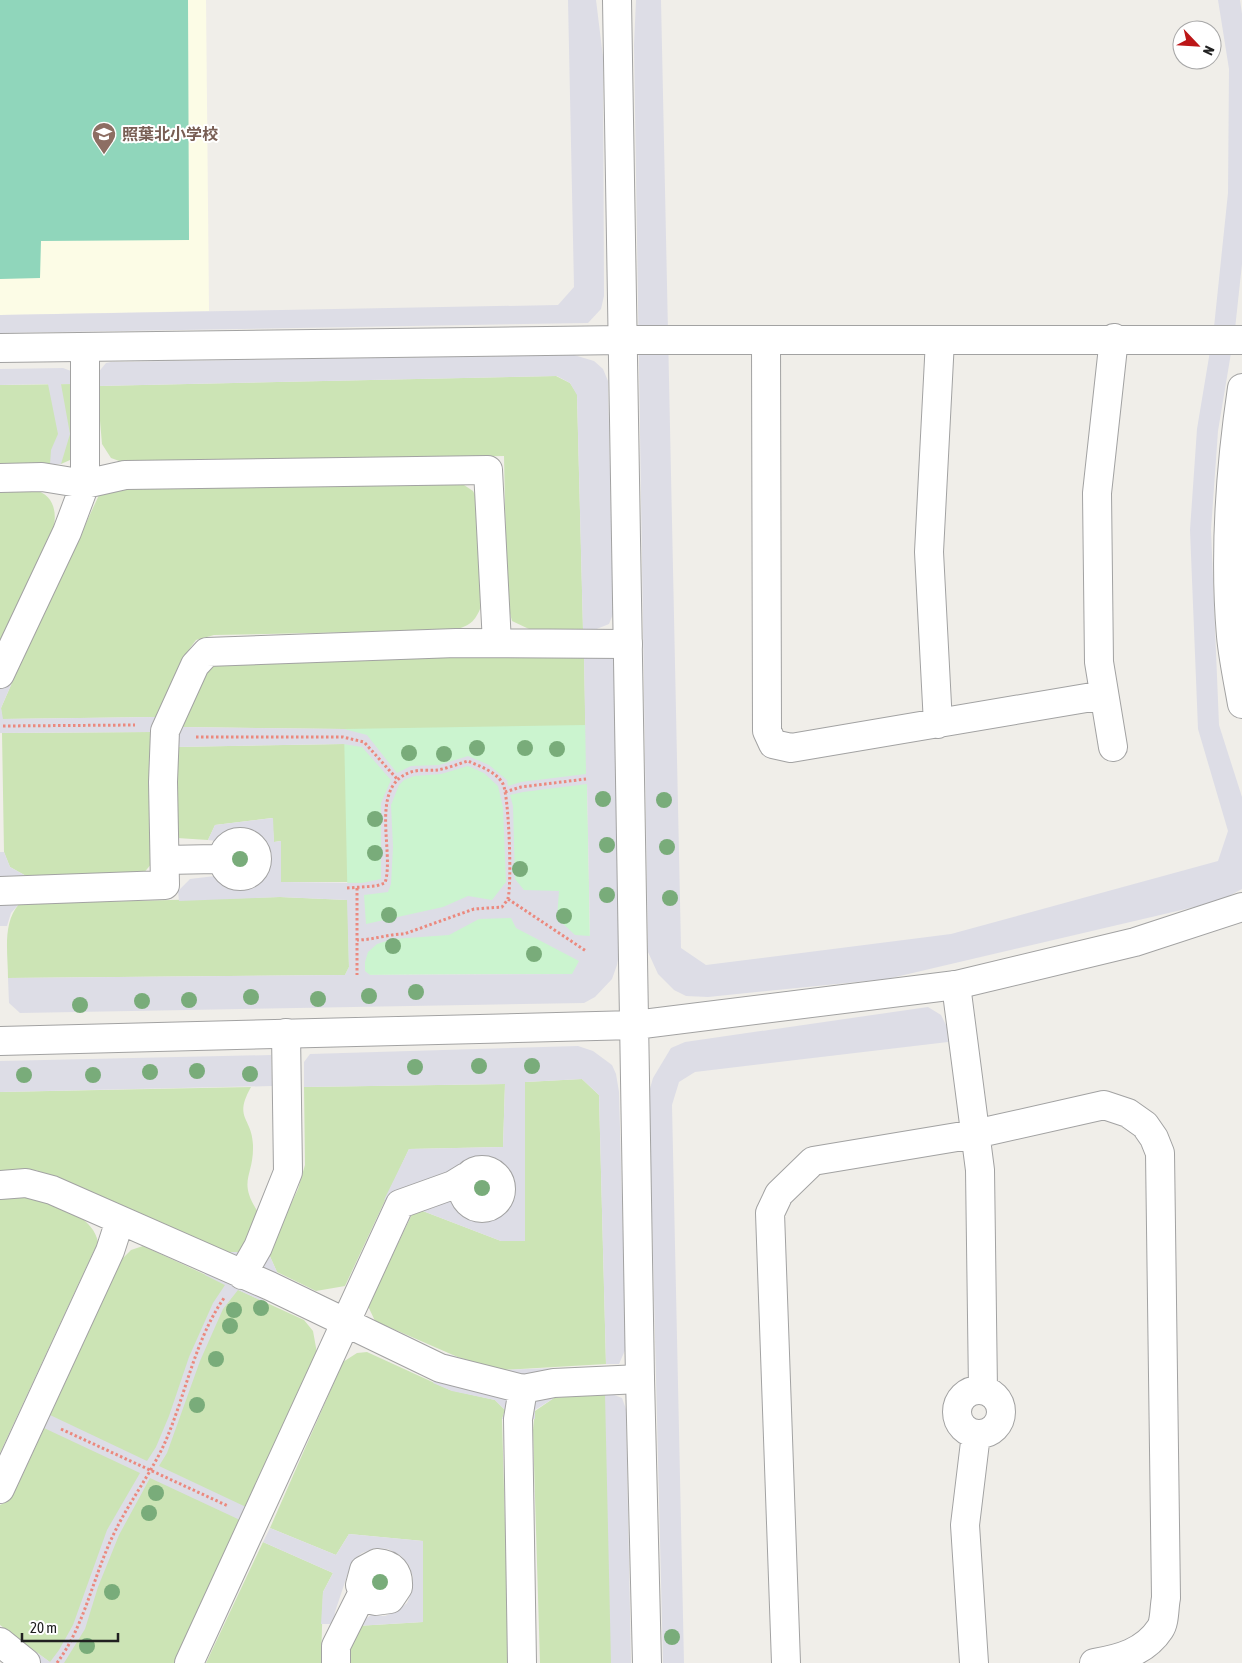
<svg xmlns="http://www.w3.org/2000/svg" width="1242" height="1663" font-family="'Asap Condensed','Noto Sans JP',sans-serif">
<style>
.education{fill:#fcfce6}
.grass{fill:#cce4b5}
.park{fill:#cbf4cf}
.pitch{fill:#90d6bb}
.plaza{fill:#dddde6;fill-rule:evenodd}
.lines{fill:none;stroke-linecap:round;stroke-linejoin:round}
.minor-casing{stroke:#a2a2a2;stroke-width:30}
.tertiary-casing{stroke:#a2a2a2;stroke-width:30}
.path{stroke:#eb897e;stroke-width:3;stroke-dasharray:2.5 2.5;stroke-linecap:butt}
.minor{stroke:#fff;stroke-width:28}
.tertiary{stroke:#fff;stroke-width:28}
.tree{fill:#79ac7a}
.labels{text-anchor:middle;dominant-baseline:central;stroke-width:4;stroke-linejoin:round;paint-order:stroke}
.education-label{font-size:16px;font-weight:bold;fill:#785e54;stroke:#fff;text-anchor:start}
</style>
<rect width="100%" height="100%" fill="#f0eee9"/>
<path class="education" d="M0,0h206l3,311 -209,4z"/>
<path class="grass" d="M556,376l14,7 7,11 6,235h-54l-17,-8 -5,-19 -3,-146 -379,7 -14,-5 -9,-14 -5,-58z
M74,384v68l-4,8 -9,4 -61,1v-80z
M461,483l12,8 5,10 4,103c-6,16 -10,21 -27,26l-241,5 -18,5 -11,15 -28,62 -155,2 -1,-11 10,-23 88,-190 25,-7z
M33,490c19,3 24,19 21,36l-54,115v-150z
M584,654l5,262 -214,-34h-95l1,-41 -7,1 -2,-24 -57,7 -7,15 -31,-2 -2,-91 168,-3v-15l-163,-2 26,-53 13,-14z
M152,732l1,130 -11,13 -114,2 -18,-10 -6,-15 -2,-119z
M280,897l68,3 1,67 -4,8 -337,3c0,-25 -6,-54 11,-74z
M582,1079l17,16 7,269 -103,6 -34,-8 -94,-41 -7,-15 47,-98 86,33h24v-159z
M505,1084l-2,63 -94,2 -64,137 -29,5 -39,-19 -9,-20 30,-63 7,-24 -1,-78z
M251,1087c-18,32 1,30 2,58 1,33 -17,35 7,70l-18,37h-17l-189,-82 -36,2v-80z
M19,1196c8,1 19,1 27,4 20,7 48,20 52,42l-98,211v-256z
M143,1246l161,74 9,11 4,22 -142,310h-124l-51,-38v-120l6,-3 12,-17 104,-226 9,-9z
M367,1352l83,38 45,10 10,10 -3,9 7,244h-160v-18l7,-19 67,-4v-81l-74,-7 -13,21 -66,-27 73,-166 14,-9z
M609,1393l4,270h-73l-7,-233 2,-19 19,-13z
M263,1542l70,31 -10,19 -2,71h-115z"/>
<path class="park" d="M586,725l4,217 -17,32 -228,1 4,-8 -5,-238z"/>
<path class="pitch" d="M0,0h188l1,240 -148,1 -1,37 -40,1z"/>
<path class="plaza" d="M568,0h28l7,57 1,239 -3,13 -13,14 -588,10v-18l558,-10 16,-18z
M636,0h25l20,948 25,17 245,-31 267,-73 10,-30 -30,-102 -8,-199 7,-101 17,-102 14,-134 1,-124 -11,-69h22l2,14v250l-7,65 -17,102 -7,99 8,195 23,72v92l-22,12 -333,78 -179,18 -22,-1 -12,-6 -16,-16 -10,-22 -14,-907z
M574,355l20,6 9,8 5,12 5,233 -4,10 -15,6 -11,-1 -6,-234 -7,-12 -13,-7 -460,10v-12l9,-11 5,-1z
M63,368l8,3 3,13h-13l9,50 -9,30h-11l1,-14 7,-16 -10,-50 -48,1v-16z
M584,654l24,2 6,3 7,284 -4,22 -5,14 -17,18 -11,6 -564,10 -11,-10 -1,-25 337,-3 4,-8 -2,-67 -67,-3 -101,4 -1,-10 12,-12 25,-3 17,12h12l11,-4 8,-7 5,-11 1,-11 -4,-11 -8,-8 -10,-5 -11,-1 -11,4 -8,7 -9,-1 7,-15 58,-7 1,24 7,-1v41l81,1 19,-4v-76l10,-23 -29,-33 -19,-3 -168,3 -24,-15 -151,1v-53l11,5 -10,23 2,11 154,-2 23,10 164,2 23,6 30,38 14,-7 28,-1 29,-9 21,9 18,15 1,6 13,-4 65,-8zM468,766l16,7 14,13 5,21 3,75 -14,18 -24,-4 -25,11 -77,17 -2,-29 24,-3 3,-8 2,-37 -2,-42 8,-20 5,-5 10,-4 27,-2zM587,784l3,152 -15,-1 -18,-17 2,-27 -35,-1 -9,-11 -2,-73 -3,-11 13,-3zM511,918l5,10 63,33 -7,13 -202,1 -5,-4v-9l3,-10 9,-8 16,-5 56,-4 30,-16z
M0,852h4l6,15 18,10 -9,27 -8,9 -4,13h-7z
M928,1007l13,8 6,12 1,15 -253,30 -16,10 -7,23 12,558h-21l-14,-571 4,-14 18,-30 14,-6z
M578,1046l15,5 19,14 4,9 3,18 7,256 -7,16h-13l-7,-269 -17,-16 -57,3v159h-24l-86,-33 34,-8 13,14 11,5 13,1 11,-4 10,-8 5,-11 1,-13 -4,-12 -8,-9 -11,-5 -13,-1 -11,5 -10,8 -72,30 25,-51 94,-2 2,-63 -201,3v-25l6,-8z
M271,1055l1,31 -272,6v-31z
M217,1249l8,3h43l9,20 -15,29 -24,-11 -15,19 -23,52 -33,92 -8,13 87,41 -6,13 -90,-42 -31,57 -21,52 -13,42 -21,34h-60l7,-29 39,28 9,-12 14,-25 34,-95 33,-57 -96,-45 6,-13 97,46 9,-14 13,-31 20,-59 24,-54 12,-18 -20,-10z
M447,1354l56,16 51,-2v30l-19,12v9h-33l3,-9 -10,-10 -43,-9 -19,-8z
M609,1393l13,5 4,11 5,254h-20l-6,-269z
M270,1528l66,27 13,-21 74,7v81l-67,4 15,-11 14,1 12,-5 10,-8 5,-12 1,-14 -4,-12 -9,-10 -12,-6 -13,-1 -13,5 -10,8 -17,51 -1,12h-13l2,-32 10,-19 -70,-31z"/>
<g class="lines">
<g class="minor-casing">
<path id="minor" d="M623,340h619
M766,340l1,391 6,13 18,4 313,-53
M0,478l42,-1 43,7 40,-9 363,-5 9,173
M0,674l67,-142 18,-48v-137
M938,724l-9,-172 11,-212
M1113,747l-14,-85 -2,-169 17,-155
M223 859a17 17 0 1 1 34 0a17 17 0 1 1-34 0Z
M165,860l51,-1 7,-4
M0,891l165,-6 -2,-103 2,-51 30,-66 12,-13 249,-9 172,1
M956,985l24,185 3,220
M463 1189a19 19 0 1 1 38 0a19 19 0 1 1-38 0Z
M0,1185l26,-2 26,7 218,96 170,82 83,21 31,-6 86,-4
M242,1275l16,-28 30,-75 -2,-139
M957 1412a22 22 0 1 1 44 0a22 22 0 1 1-44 0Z
M0,1489l110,-238 10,-31
M0,1642l26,21
M189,1663l211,-459 53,-19 13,-8
M336,1663v-17l27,-54 -3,-7 4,-15 13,-7c15,1 22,9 21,24l-8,12 -15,2 -12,-9
M522,1663l-4,-244 5,-30
M786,1663l-16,-450 9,-19 34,-33 162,-27 129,-29 24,8 17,12 9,13 6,15 6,445c-2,9 -1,24 -6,31 -15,23 -41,30 -66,34
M974,1663l-9,-138 11,-91"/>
</g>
<g class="tertiary-casing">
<path id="tertiary" d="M617,0l23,1379 7,284
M0,348l623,-8
M1242,388c-12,81 -18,165 -11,248 2,22 7,45 11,68
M0,1041l635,-16 321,-40 179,-43 107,-35"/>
</g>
<path class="path" d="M3,726l132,-1
M196,737h147l21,5 34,38
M505,792l16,-5 65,-8
M347,888l29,-2 9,-3c10,-31 -17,-97 26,-111 9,-3 19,-1 27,-2 10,-2 20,-6 30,-9 11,5 29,11 35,23 6,12 9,100 5,114 -1,3 -4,6 -6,9l-28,2 -70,25c-16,0 -31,6 -47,6
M357,888v87
M508,899l78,52
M61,1429l167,77
M57,1663c25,-34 34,-76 50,-114 15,-37 38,-66 55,-100 23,-49 31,-106 62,-151"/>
<use href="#minor" class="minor"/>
<use href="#tertiary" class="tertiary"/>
</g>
<g class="tree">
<circle cx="477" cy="748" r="8"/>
<circle cx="525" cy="748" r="8"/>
<circle cx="557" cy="749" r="8"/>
<circle cx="409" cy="753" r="8"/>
<circle cx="444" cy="754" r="8"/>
<circle cx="603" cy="799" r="8"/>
<circle cx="664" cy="800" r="8"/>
<circle cx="375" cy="819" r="8"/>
<circle cx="607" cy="845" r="8"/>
<circle cx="667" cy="847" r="8"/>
<circle cx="375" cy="853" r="8"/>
<circle cx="240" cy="859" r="8"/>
<circle cx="520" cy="869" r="8"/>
<circle cx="607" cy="895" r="8"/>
<circle cx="670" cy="898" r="8"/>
<circle cx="389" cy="915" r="8"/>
<circle cx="564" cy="916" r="8"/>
<circle cx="393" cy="946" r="8"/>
<circle cx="534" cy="954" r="8"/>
<circle cx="416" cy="992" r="8"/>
<circle cx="369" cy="996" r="8"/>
<circle cx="251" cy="997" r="8"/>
<circle cx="318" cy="999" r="8"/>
<circle cx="189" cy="1000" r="8"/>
<circle cx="142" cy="1001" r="8"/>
<circle cx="80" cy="1005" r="8"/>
<circle cx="479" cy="1066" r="8"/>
<circle cx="532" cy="1066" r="8"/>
<circle cx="415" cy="1067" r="8"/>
<circle cx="197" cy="1071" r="8"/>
<circle cx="150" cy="1072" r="8"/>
<circle cx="250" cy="1074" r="8"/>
<circle cx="24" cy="1075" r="8"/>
<circle cx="93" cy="1075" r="8"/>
<circle cx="482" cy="1188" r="8"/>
<circle cx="261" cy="1308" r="8"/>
<circle cx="234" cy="1310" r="8"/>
<circle cx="230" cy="1326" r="8"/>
<circle cx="216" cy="1359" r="8"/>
<circle cx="197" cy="1405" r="8"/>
<circle cx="156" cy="1493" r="8"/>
<circle cx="149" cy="1513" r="8"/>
<circle cx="380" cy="1582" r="8"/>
<circle cx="112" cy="1592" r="8"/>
<circle cx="672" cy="1637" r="8"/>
<circle cx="87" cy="1646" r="8"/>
</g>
<defs>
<g id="school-pin" transform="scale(1.25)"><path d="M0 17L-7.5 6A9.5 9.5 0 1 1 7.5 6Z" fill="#8d6e63" stroke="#fff"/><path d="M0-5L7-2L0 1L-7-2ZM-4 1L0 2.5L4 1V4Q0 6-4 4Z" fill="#fff"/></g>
</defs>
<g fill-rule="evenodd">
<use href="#school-pin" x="104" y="134"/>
</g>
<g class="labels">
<g class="education-label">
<text x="122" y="134">照葉北小学校</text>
</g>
</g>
<g transform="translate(1197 45) rotate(115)"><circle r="24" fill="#ffffff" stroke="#a6a6a6"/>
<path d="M0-4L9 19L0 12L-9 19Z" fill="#bc1617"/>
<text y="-8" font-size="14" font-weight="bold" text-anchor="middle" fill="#212121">N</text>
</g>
<path d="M22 1633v8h96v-8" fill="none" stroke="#212121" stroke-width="2.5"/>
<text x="30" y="1633" font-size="15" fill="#212121" stroke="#ffffff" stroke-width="4" paint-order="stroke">20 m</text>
</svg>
